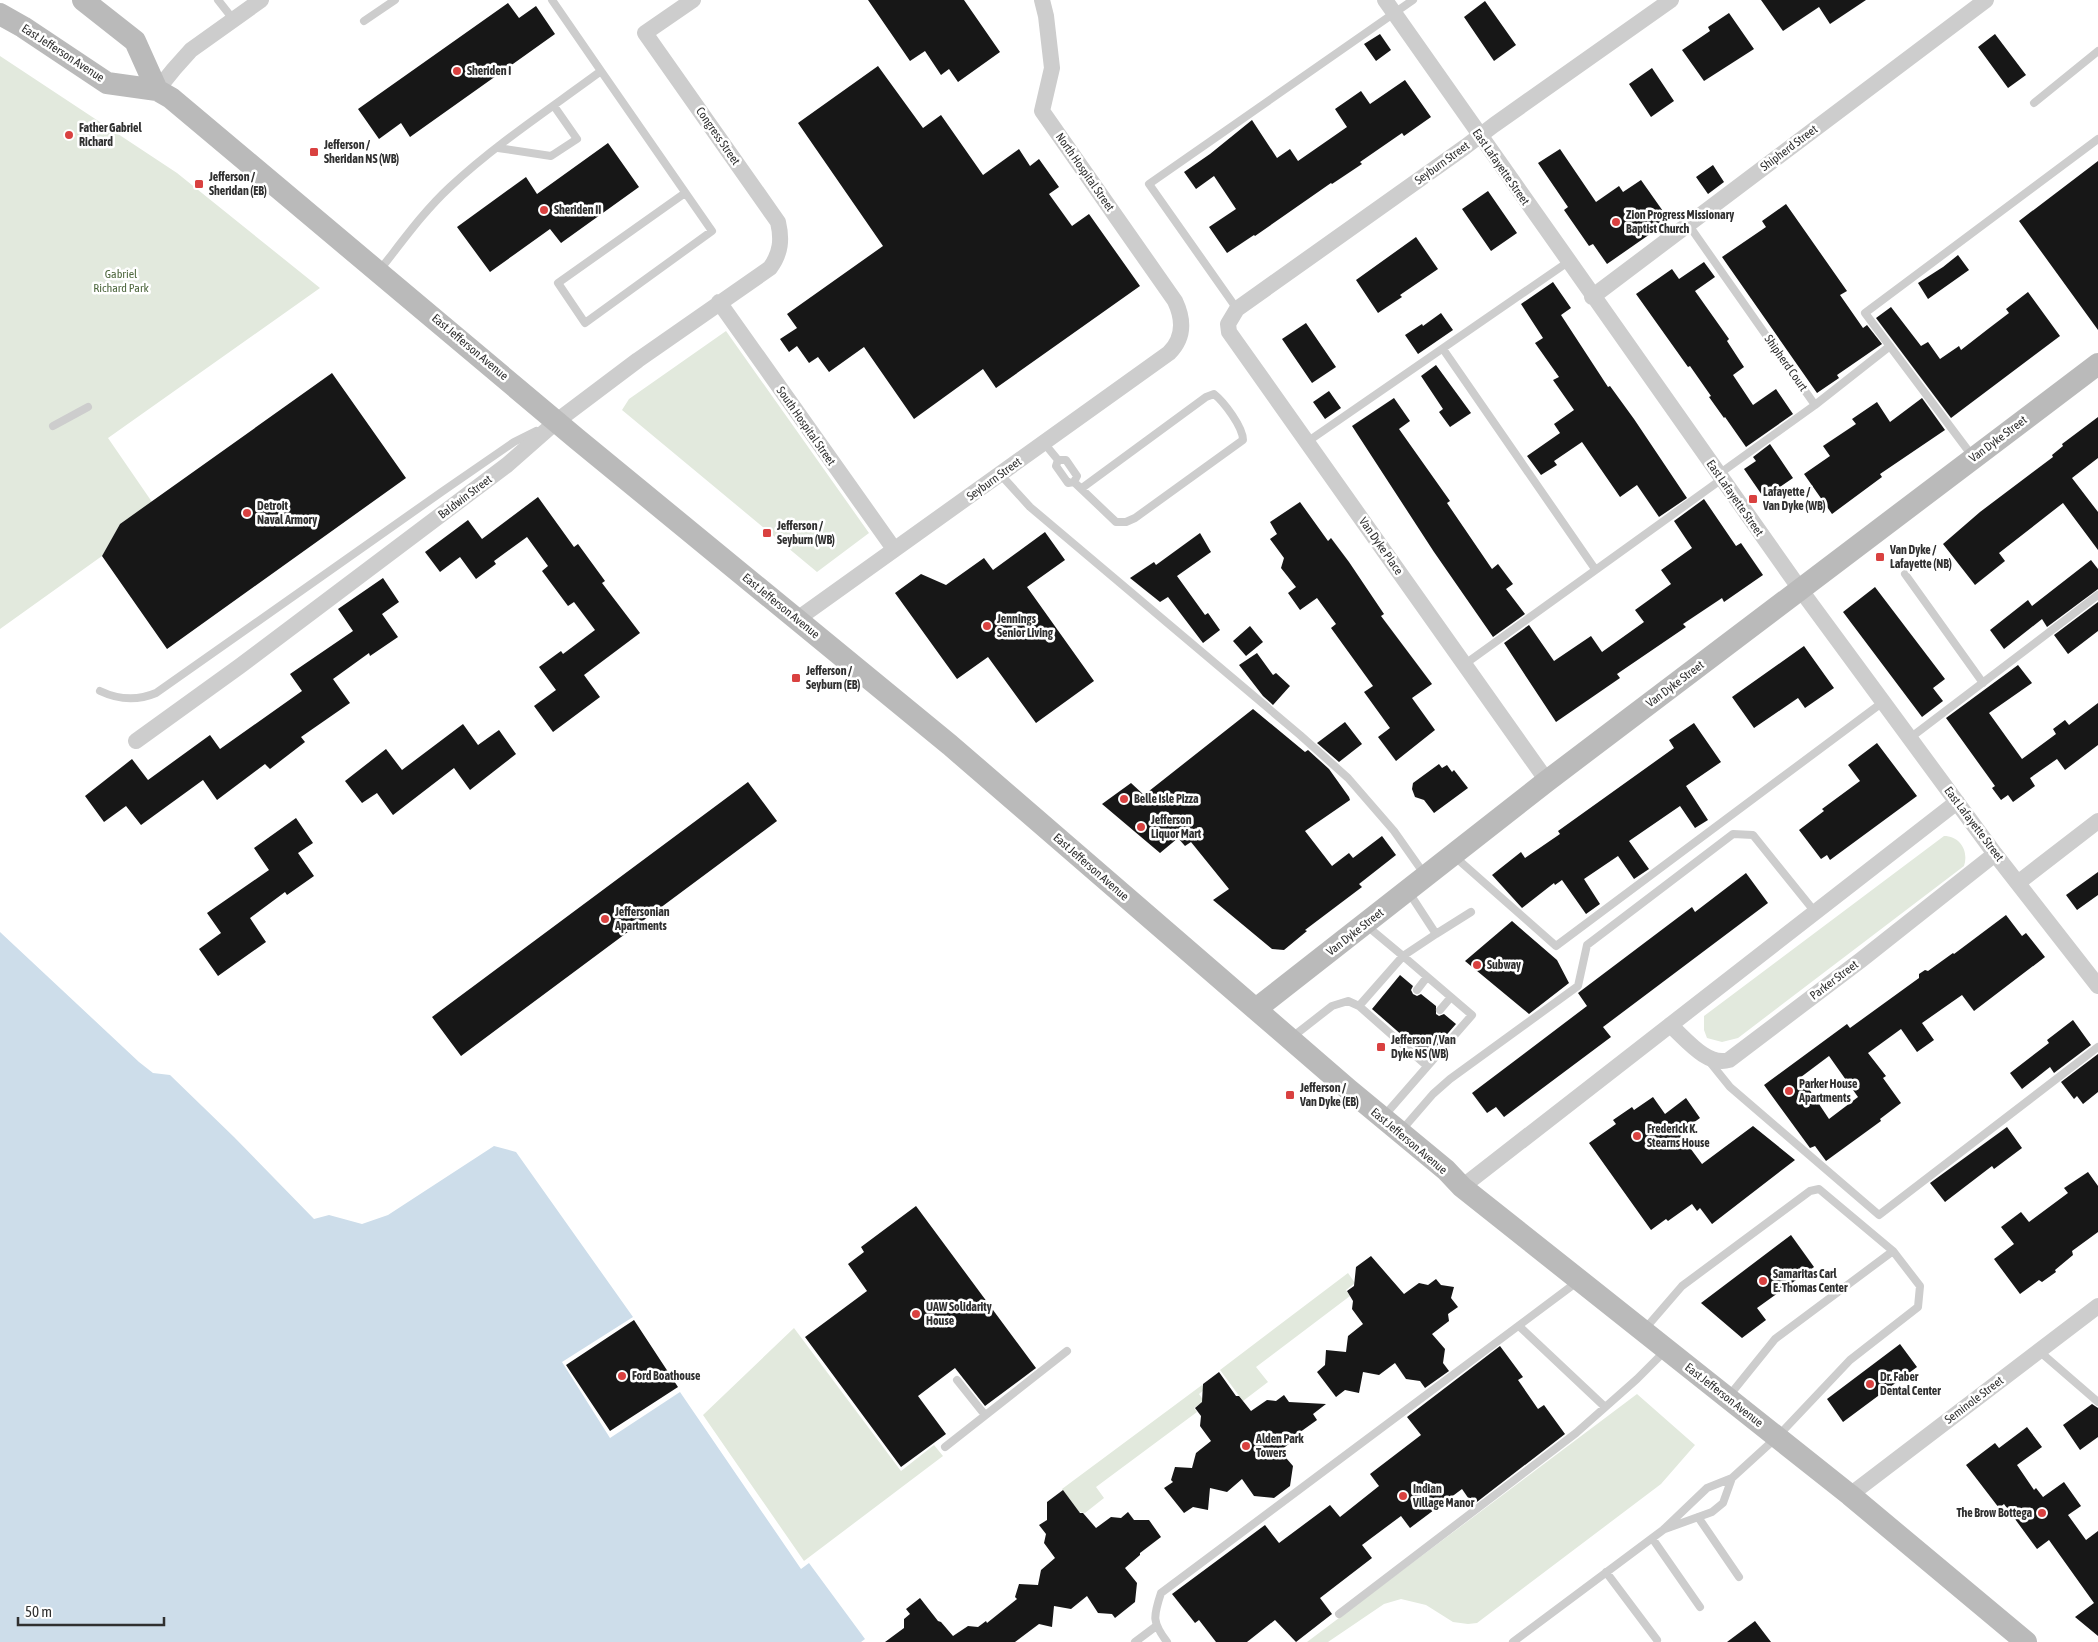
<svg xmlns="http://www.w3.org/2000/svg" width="2098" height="1642" font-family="'Asap Condensed',sans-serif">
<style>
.green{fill:#e2e9dd}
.water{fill:#cdddea}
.building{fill:#171717;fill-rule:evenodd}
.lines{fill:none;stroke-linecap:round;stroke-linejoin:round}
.service{stroke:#cdcdcd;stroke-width:8}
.minor{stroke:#cdcdcd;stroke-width:16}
.secondary{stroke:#bababa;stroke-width:22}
.poi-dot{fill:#d94140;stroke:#fff;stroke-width:2}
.labels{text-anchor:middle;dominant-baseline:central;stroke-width:5;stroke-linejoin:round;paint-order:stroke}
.street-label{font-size:12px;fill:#303030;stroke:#fff}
.poi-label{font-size:12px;font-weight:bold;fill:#303030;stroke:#fff;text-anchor:start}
.park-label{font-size:12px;fill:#506940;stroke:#fff}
</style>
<rect width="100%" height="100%" fill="#fff"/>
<path class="green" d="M0,56l177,117 143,115 -212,150 44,64 -32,22 -18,32 -102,73z
M726,331l143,202 -52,39 -195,-162 7,-11z
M1944,836c16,0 25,15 20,30l-226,172 -16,4 -15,-4 -3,-8v-14z
M1348,1273l7,10 -9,7 4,6 -94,71 12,15 -25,19 -23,-31z
M794,1328l107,143 33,-26 9,11 -139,105 -101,-146z
M1202,1385l3,4 -6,5 5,7 -10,7 3,4 -101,75 8,11 -19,15 -6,-1 -17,-23z
M1637,1394l58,51 -34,39 -184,139 -9,1 -15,-2 -27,-17 -25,-6 -17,5 -56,38h-21z"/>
<path class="water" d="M0,932l139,130 14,11 17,2 64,62 80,82 15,-4 33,9 26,-9 106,-69 22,6 117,165 -71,45 48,76 70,-46 121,177 8,-6 56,76 -4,3h-861z"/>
<path class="building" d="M868,0h96l36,52 -42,30 -9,-13 -8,6 -16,-24 -15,10z
M1761,0h105l-36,24 -11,-17 -36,24z
M1485,1l31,44 -22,16 -30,-44z
M508,3l11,15 17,-12 19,28 -145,103 -9,-14 -22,16 -21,-30z
M1729,13l25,36 -50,32 -22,-31 28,-19 -2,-4z
M1380,34l11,16 -15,11 -12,-17z
M1995,34l31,41 -18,13 -30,-41z
M878,66l45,62 18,-13 42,60 36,-26 11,17 9,-7 20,28 -10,7 23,32 17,-12 51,72 -144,102 -13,-19 -69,50 -50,-72 -35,25 -11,-15 -9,6 -12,-17 -8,6 -9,-13 17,-11 -10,-14 96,-68 -85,-123z
M1652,68l22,33 -23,16 -22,-33z
M1405,80l26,37 -27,19 -2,-3 -42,29 2,2 -30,20 -1,-1 -76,53 -1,-1 -27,18 -18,-26 27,-18 -22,-33 -18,13 -12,-17 26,-18 42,-34 25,38 13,-9 8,12 49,-34 -12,-18 26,-18 9,13z
M608,143l31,44 -78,56 -11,-14 -60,43 -33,-45 69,-50 11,17z
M1560,149l36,53 23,-16 4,6 18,-12 24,34 -7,4 5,7 -56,39 -14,-20 -4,2 -25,-36 4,-3 -30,-44z
M2098,161v169l-79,-109z
M1713,165l11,17 -16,12 -12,-17z
M1488,191l29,42 -26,18 -29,-42z
M1786,204l61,87 -7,4 23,33 4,-3 15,19 -45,31 2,3 -22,15 -95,-136 44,-30 -4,-6z
M1416,237l22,32 -38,26 2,2 -24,16 -22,-33z
M1958,255l11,15 -41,29 -10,-16 25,-16z
M1704,262l11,15 -20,14 34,48 -2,2 17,26 -11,8 20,30 23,-16 17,25 -47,33 -21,-30 -1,1 -15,-21 2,-1 -21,-30 -2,1 -52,-73 36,-25 7,10z
M1553,282l18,26 -10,7 47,72 2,-1 24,33 53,79 -28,19 -22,-32 -17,12 -38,-55 -28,19 3,4 -16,10 -14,-19 33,-23 -6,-9 20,-14 -21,-30 6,-3 -24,-34 8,-5 -22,-34z
M2028,292l32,44 -109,82 -75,-100 15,-11 30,39 7,-4 12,17 19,-13 2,4 27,-21 21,-16 -3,-4z
M1441,313l12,17 -35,24 -13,-19 17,-11 1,2z
M1306,323l30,44 -24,16 -30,-44z
M1436,365l35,48 -21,14 -11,-15 4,-3 -22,-33z
M332,373l74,105 -239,171 -65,-93 18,-32z
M1329,391l12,17 -16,11 -12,-17z
M1394,398l16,23 -11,8 51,72 -3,2 45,66 6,-5 15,20 -7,5 19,25 -32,23 -59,-85 -82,-126z
M1922,398l23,32 -65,44 2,3 -50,37 -28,-40 26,-18 -7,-10 33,-22 -4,-5 25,-17 13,20z
M2098,417v41l-26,20 26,34v38l-35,-47 -64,50 6,8 -30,24 -32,-41 37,-32 73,-55 -1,-2 11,-9 -1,-2z
M1770,444l23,34 -29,20 -20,-29 12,-8 -3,-4z
M538,497l36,50 4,-3 27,37 -3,2 38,50 -56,42 16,22 -47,35 -19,-26 22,-16 -17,-23 22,-16 2,3 32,-24 -21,-28 -6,4 -26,-35 6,-5 -21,-29 -33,24 2,3 -20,15 -16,-22 -20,15 -15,-20 43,-32 14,19z
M1704,499l32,47 5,-3 22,32 -39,27 -2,-4 -39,26 3,3 -69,47 3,4 -64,44 -52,-79 25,-18 25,36 37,-25 11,16 42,-30 -9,-12 36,-26 -10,-14 31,-22 -18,-27z
M1300,502l28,39 3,-3 18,24 35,52 -3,2 51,68 -20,14 23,32 -39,31 -18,-24 12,-9 -26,-36 9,-6 -42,-58 5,-4 -19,-26 -17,12 -12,-17 8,-6 -15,-19 3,-10 -14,-19 7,-5 -7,-12z
M1045,532l20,28 -38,27 67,94 -58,42 -48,-66 -31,22 -62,-86 26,-19 25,11 38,-27 9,12z
M1200,533l11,19 -34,24 28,39 3,-2 12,17 -17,13 -35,-46 -8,5 -30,-24 24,-16 2,3z
M2091,560l7,9v20l-51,38 -5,-8 -38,30 -14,-19 38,-30 4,6z
M383,578l16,24 -17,12 16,23 -28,19 -1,-3 -36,26 17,24 -49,34 4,5 -35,27 -5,-5 -48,36 -14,-20 -62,45 -15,-19 -22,16 -19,-26 47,-37 16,21 62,-45 10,14 82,-58 -12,-17 63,-43 -15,-22z
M1875,587l70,92 -12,9 10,13 -21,16 -79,-105z
M2098,602v29l-30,23 -14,-19z
M1250,626l13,16 -17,14 -13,-15z
M1804,646l30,42 -29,20 -7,-10 -44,30 -22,-31z
M1257,653l16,22 3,-2 14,13 -17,19 -10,-9 -24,-31z
M2018,665l14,18 -43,30 33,46 34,-25 -3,-5 12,-9 4,5 29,-22v42l-33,25 -8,-11 -27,19 5,8 -22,16 -5,-7 -7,5 -9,-12 3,-2 -49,-68z
M1253,709l52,43 3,-2 21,19 20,28 1,3 -45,31 27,35 17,-13 4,5 29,-22 14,19 -37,29 3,3 -57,43 2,1 -23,19 -12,-1 -59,-49 16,-11 -38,-47 -6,4 -7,-8 -18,15 -58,-49 29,-21 13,12z
M1345,722l17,22 -23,18 -22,-19z
M1694,723l27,39 -35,24 22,34 -13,8 -15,-22 -51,35 20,28 -15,10 -16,-23 -34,23 16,25 -14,10 -24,-34 -7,5 -1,-2 -32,25 -30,-33 29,-23 4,6 35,-24 -2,-3 116,-83 -5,-8z
M463,724l15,21 21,-15 17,24 -46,36 -16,-22 -61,47 -16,-22 -15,10 -17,-22 41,-32 16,21z
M1877,743l40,53 -87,64 -3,-5 -6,4 -22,-29 25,-19 -2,-2 38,-28 -12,-16z
M1439,764l3,4 5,-3 5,7 2,-2 14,18 -34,25 -10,-13 -9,-3 -3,-8 1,-6z
M748,782l29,39 -316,235 -29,-39z
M296,818l17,25 -15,10 16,23 -27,19 -2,-3 -35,26 16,24 -48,34 -19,-27 22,-16 -14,-20 62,-43 -15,-22z
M2098,872v23l-21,15 -11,-15z
M1746,873l22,30 -165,124 8,10 -107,80 -8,-10 -9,6 -15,-20 115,-87 -9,-13 114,-86 3,5z
M2006,915l16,21 4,-3 19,24 -71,54 -12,-16 -40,28 12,17 -17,12 -16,-23 -33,24 18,23 -3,2 18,25 -21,16 1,2 -55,40 -11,-15 -5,2 -46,-63 83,-61 3,4 69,-50v-4l6,-4 3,1 25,-18 1,1zM1829,1056l29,41 -29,22 -28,-42z
M1512,921l45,39 12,23 -40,31 -64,-53z
M1400,975l13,11 -2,4 2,4 4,2 4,-2 15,12v8l3,2 5,-2 12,10 -29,33 -55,-48z
M2073,1020l18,25 -37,28 -4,-6 -28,22 -12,-16 39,-30 -2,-3z
M2098,1054v38l-15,12 -6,-8 -3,3 -13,-17z
M1653,1097l12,17 21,-16 14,20 -21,15 23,31 51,-38 42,34 -83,64 -12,-16 -3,3 -5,-7 -24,17 -2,-2 -15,11 -62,-87 27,-19 -3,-4 19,-13 2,3z
M2007,1127l15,21 -28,21 -2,-3 -47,36 -15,-19z
M2088,1172l10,14v46l-26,19 1,4 -18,15 1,2 -14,10 -3,-2 -19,14 -26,-35 20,-15 -13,-17 20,-15 8,10 39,-29 -4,-5z
M916,1206l120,162 -51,38 -30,-38 -37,28 28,38 -45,33 -96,-130 62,-46 -19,-27 16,-12 -3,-5z
M1791,1235l23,32 -57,41 9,12 -24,18 -41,-35z
M1371,1256l33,38 15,-11 9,2 8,-6 5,6 13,2 -3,11 7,9 -10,7 1,7 -17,13 13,15 -2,14 6,8 -24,17 -5,-7 -14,-2 -11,-16 -16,12 -16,-3 -4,21 -14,-3 -9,7 -19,-25 8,-7 1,-15 20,2 2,-16 15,-12 -11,-15 1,-8 -6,-10 7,-5 2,-19z
M634,1320l44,67 -68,44 -44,-66z
M1900,1344l17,23 -74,55 -16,-23z
M1500,1346l23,31 -5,3 20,29 6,-4 21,29 -92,71 -11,-16 -52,39 -9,-12 -39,29 10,13 -52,40 12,16 -36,28 -21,-22 -28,22h-31l-17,-22 -4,3 -23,-29 93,-69 14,18 51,-38 10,12 39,-31 -9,-12 51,-39 -14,-18z
M1219,1372l17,24h3l12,15 16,-11 9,1 8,-6 5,7 37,2 -13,10 4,6 -21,15v3l-16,13 13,15 -3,20 -16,12 -20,-2 -12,-17 -15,13 -17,-4 -2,22 -15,-3 -9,6 -20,-25 9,-6 -2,-2 4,-13 17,1 4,-15 15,-12 -11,-15 1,-10 -6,-8 7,-6 1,-18z
M2092,1404l6,4v29l-18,13 -17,-25z
M2027,1427l15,20 -25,18 17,25 2,-2 7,9 21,-15 17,24 -13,9 18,25 12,-9v105l-23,-19 19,-14 -45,-63 -12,9 -33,-45 -5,4 -33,-43 29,-22 4,5z
M1063,1490l17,23h3l13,15 15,-11 10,1 7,-6 6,8h15l12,17 -21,16v2l-15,13 12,15 -2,19 -20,16 -3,-4 -14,-1 -11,-17 -16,13 -17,-3 -2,21 -13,-3 -24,18h-130l19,-14v-9l6,-5 -4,-5 14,-11 18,23 3,1 12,14 15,-10 10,1 8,-6 1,2 30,-24 -2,-2 4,-13 19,1 3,-15 14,-12 -11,-15 2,-9 -7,-9 8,-5v-18z
M1755,1621l16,21h-44z"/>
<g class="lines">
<path class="service" d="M218,0l15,19
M364,21l31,-21
M601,71l111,160 -127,92 -27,-40 127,-90
M2034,103l64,-52
M498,148l53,8 26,-17 -23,-33
M1688,224l127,181 -96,69
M379,271c23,-29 44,-59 71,-84 46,-43 101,-79 151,-116l-49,-71
M1237,309l-88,-125 264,-184
M1443,349l152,220
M1815,405l75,-59
M53,426l35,-19
M1307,442l261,-180
M1044,443l14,17 -2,6 12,17 6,-1 42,40h10l9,-4 108,-78c0,-13 -19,-38 -29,-46l-8,3 -124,91
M1973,457l-108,-144 233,-174
M1058,460h8l11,16 -3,6
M1000,474l30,33 270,228 48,43 46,53 31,44
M1905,574l78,109
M1465,664l257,-185
M100,691c19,9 37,10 56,2l287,-202 71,-49 22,-11
M1910,738l188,-143
M1454,856l102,90 327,-244
M1436,934l35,-22
M1417,990l10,-13
M1359,1006l44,-50 -36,-30
M1440,1010l11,-13
M1291,1038l41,-32 16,-5 11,5 68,60
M1709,1061l21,26 149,128 219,-168
M1384,1116l88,-101 -69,-59 33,-22 -28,-43
M1401,1131l32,-37 17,-15 128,-93 9,-41 146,-111 20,1 62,77
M1519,1326l86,81
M1644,1330l38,-44 128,-95 9,-2 74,62
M2039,1351l59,51
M957,1380l28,35
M945,1447l122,-96
M1698,1517l41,60
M1665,1529l47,-17 11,-9 9,-25
M1652,1538l48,69
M1606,1572l51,68
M1339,1614l237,-181 61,-54 27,-27
M1135,1642l20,-15
M1167,1642c-15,-20 -14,-25 -6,-49l416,-311
M1513,1642l150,-112 44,-42 25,-10 45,-41 73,-77 68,-53 2,-21 -27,-35 -118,88 -46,57"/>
<path class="minor" d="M1385,0l415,589 195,265 103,132
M157,90l17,-21 17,-19 70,-50
M1592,297l394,-297
M719,302l175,247
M796,620l373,-267c15,-15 15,-33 6,-52l-133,-190 10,-43 -6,-52 -4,-16
M136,741l104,-75 267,-201 50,-44 81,-61 132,-92c11,-15 12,-29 8,-46l-133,-189 48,-33
M1547,781l-318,-449 -1,-8 9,-15 228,-162 29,-22 177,-125
M2019,882l79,-61
M1670,1025c15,13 37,42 59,35l132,-100 134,-106
M1462,1187l495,-385
M1850,1495l248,-189"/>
<path class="secondary" d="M83,0l52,41 22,49
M0,14l23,13 84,56 50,7 14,8 406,341 373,306 398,344 98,81 16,17 388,308 176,147
M1256,1009l291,-228 551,-417"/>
</g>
<g class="poi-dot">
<circle cx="457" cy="71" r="5"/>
<circle cx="69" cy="135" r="5"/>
<rect x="309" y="147" width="10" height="10" rx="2.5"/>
<rect x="194" y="179" width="10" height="10" rx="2.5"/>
<circle cx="544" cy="210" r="5"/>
<circle cx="1616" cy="222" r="5"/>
<rect x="1748" y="494" width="10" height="10" rx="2.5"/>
<circle cx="247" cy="513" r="5"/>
<rect x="762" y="528" width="10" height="10" rx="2.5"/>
<rect x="1875" y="552" width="10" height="10" rx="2.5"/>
<circle cx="987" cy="626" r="5"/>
<rect x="791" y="673" width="10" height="10" rx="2.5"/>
<circle cx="1124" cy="799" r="5"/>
<circle cx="1141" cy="827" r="5"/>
<circle cx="605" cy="919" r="5"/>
<circle cx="1477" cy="965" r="5"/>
<rect x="1376" y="1042" width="10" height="10" rx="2.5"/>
<circle cx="1789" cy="1091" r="5"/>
<rect x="1285" y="1090" width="10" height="10" rx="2.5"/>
<circle cx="1637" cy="1136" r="5"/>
<circle cx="1763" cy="1281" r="5"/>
<circle cx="916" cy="1314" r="5"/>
<circle cx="622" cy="1376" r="5"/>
<circle cx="1870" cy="1384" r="5"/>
<circle cx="1246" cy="1446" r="5"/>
<circle cx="1403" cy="1496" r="5"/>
<circle cx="2042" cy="1513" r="5"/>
</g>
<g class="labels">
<g class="street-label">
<text transform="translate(63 53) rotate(33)">East Jefferson Avenue</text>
<text transform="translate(718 136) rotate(55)">Congress Street</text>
<text transform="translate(1789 148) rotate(-37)">Shipherd Street</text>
<text transform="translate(1442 163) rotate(-36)">Seyburn Street</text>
<text transform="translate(1501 167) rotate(55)">East Lafayette Street</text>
<text transform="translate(1085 172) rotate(55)">North Hospital Street</text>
<text transform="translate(470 347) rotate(40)">East Jefferson Avenue</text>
<text transform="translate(1786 363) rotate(55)">Shipherd Court</text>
<text transform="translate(806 426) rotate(55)">South Hospital Street</text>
<text transform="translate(1998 439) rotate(-37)">Van Dyke Street</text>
<text transform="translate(994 479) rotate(-36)">Seyburn Street</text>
<text transform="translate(465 497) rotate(-37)">Baldwin Street</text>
<text transform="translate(1735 498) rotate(55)">East Lafayette Street</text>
<text transform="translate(1381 546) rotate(55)">Van Dyke Place</text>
<text transform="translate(781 606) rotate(39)">East Jefferson Avenue</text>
<text transform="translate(1675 684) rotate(-37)">Van Dyke Street</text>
<text transform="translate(1974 824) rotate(53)">East Lafayette Street</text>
<text transform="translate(1091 867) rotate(41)">East Jefferson Avenue</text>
<text transform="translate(1355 932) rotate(-38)">Van Dyke Street</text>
<text transform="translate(1834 980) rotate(-37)">Parker Street</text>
<text transform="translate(1409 1141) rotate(40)">East Jefferson Avenue</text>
<text transform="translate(1724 1395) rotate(38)">East Jefferson Avenue</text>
<text transform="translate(1974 1400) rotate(-37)">Seminole Street</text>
</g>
<g class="poi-label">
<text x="467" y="71">Sheriden I</text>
<text x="79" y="128">Father Gabriel<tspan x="79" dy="14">Richard</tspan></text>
<text x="324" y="145">Jefferson /<tspan x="324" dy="14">Sheridan NS (WB)</tspan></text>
<text x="209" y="177">Jefferson /<tspan x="209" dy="14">Sheridan (EB)</tspan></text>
<text x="554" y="210">Sheriden II</text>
<text x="1626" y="215">Zion Progress Missionary<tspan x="1626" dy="14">Baptist Church</tspan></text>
<text x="1763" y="492">Lafayette /<tspan x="1763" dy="14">Van Dyke (WB)</tspan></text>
<text x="257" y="506">Detroit<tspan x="257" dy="14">Naval Armory</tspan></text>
<text x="777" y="526">Jefferson /<tspan x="777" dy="14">Seyburn (WB)</tspan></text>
<text x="1890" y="550">Van Dyke /<tspan x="1890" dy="14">Lafayette (NB)</tspan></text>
<text x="997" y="619">Jennings<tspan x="997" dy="14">Senior Living</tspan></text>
<text x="806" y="671">Jefferson /<tspan x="806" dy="14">Seyburn (EB)</tspan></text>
<text x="1134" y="799">Belle Isle Pizza</text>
<text x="1151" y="820">Jefferson<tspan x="1151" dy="14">Liquor Mart</tspan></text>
<text x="615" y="912">Jeffersonian<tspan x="615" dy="14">Apartments</tspan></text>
<text x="1487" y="965">Subway</text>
<text x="1391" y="1040">Jefferson / Van<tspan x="1391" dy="14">Dyke NS (WB)</tspan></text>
<text x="1799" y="1084">Parker House<tspan x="1799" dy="14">Apartments</tspan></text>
<text x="1300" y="1088">Jefferson /<tspan x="1300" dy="14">Van Dyke (EB)</tspan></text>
<text x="1647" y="1129">Frederick K.<tspan x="1647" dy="14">Stearns House</tspan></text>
<text x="1773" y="1274">Samaritas Carl<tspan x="1773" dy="14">E. Thomas Center</tspan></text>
<text x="926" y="1307">UAW Solidarity<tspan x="926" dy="14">House</tspan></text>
<text x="632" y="1376">Ford Boathouse</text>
<text x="1880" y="1377">Dr. Faber<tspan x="1880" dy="14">Dental Center</tspan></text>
<text x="1256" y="1439">Alden Park<tspan x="1256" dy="14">Towers</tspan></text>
<text x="1413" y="1489">Indian<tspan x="1413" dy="14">Village Manor</tspan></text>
<text x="2032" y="1513" text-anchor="end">The Brow Bottega</text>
</g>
<g class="park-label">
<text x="121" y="274">Gabriel<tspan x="121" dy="14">Richard Park</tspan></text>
</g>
</g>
<path d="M18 1617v8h146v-8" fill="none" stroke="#303030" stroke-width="2.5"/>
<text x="25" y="1617" font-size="15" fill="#303030" stroke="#ffffff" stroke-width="4" paint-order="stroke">50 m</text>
</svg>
